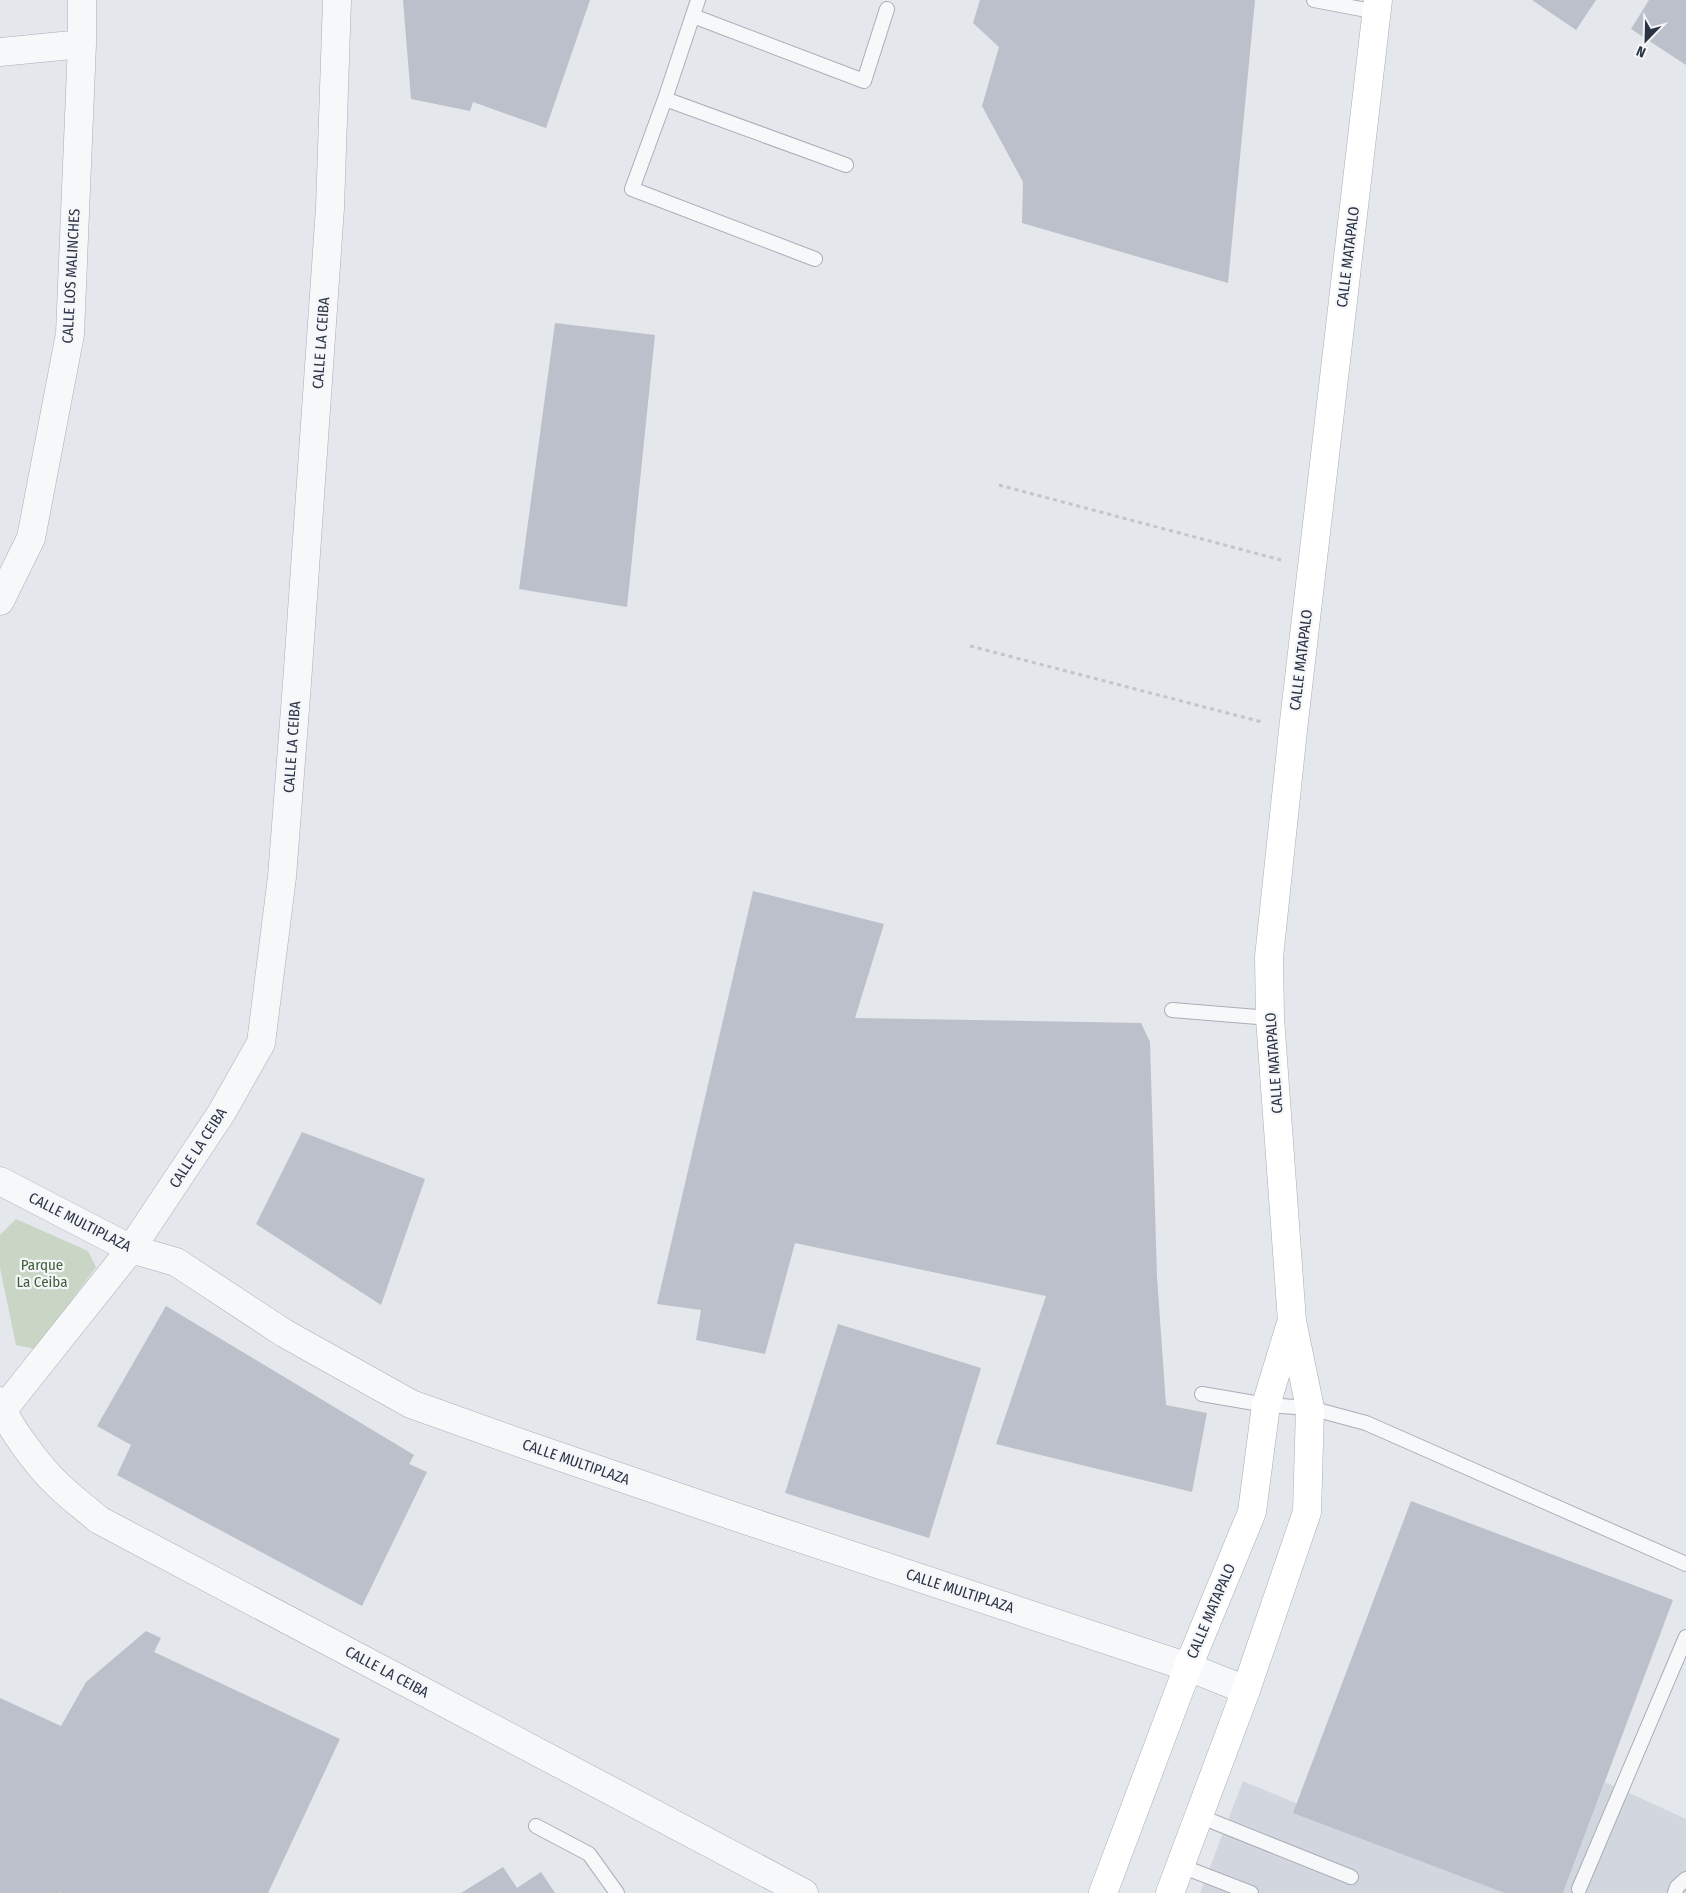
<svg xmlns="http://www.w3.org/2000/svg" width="1686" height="1893" font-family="'Fira Sans Condensed',sans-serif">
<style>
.built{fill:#d2d6de}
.green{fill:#c9d6c5}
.building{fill:#bbc0ca}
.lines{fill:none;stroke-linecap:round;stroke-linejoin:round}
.lane-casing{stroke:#a9aeb7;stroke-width:16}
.street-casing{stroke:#a9aeb7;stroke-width:29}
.secondary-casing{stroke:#a9aeb7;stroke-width:29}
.path{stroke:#c2c5cb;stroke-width:3;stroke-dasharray:4 4;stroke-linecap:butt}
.lane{stroke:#f7f8fa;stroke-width:14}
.street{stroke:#f7f8fa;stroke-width:28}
.secondary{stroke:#fff;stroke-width:28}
.labels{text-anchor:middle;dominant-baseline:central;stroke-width:4.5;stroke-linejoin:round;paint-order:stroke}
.street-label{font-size:15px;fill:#2b3445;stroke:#f4f6f9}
.park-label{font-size:15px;fill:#3f6138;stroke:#f4f6f9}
</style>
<rect width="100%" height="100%" fill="#e4e7ec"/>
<path class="built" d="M1243,1781l267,112h-310z
M1605,1782l81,37v74h-123z"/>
<path class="green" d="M16,1219l72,32 8,16 -60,82 -20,-4 -16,-77v-33z"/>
<path class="building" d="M403,0h187l-44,128 -73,-26 -3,9 -59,-12z
M980,0h275l-27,283 -206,-60 1,-41 -41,-76 17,-59 -26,-24z
M1532,0h64l-20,30z
M1649,0h37v65l-55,-36z
M555,323l100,12 -28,272 -108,-18z
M753,891l131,33 -29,94 286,5 9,19 7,235 9,128 41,8 -15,79 -196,-48 50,-148 -251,-53 -30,111 -69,-14 5,-30 -44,-6z
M302,1132l123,47 -44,126 -125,-81z
M166,1306l248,149 -5,9 18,8 -65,134 -245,-131 14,-30 -34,-19z
M838,1324l143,44 -52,170 -144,-45z
M1411,1501l262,99 -110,293h-58l-212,-80z
M146,1631l15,7 -7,14 186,87 -72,154h-268v-195l61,28 25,-44z
M503,1867l14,21 24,-16 14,21h-94z"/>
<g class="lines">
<g class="lane-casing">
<path id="lane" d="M698,0l-33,99 -33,90 183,70
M1314,0l63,12
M693,16l171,65 23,-72
M665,99l181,66
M1172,1010l98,8
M1202,1394l64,11 44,3 56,15 320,141
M1199,1816l152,61
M536,1826l53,28 28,39
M1181,1866l70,27
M1579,1889l107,-252
M1675,1893l2,-6 9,-8"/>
</g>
<g class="street-casing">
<path id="street" d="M0,52l82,-8
M0,601l31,-63 39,-204 12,-290v-44
M0,1181l131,68 45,13 108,71 127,71 112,40 216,74 449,149 58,23
M0,1401c5,22 40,67 57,83 13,13 28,24 42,36l705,373
M2,1411l129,-162 91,-137 39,-69 21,-166 15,-194 33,-475 7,-208"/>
</g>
<g class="secondary-casing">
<path id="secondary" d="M1103,1893l85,-226 64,-155 14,-107 25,-82
M1170,1893l76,-203 61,-178 3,-104 -18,-87 -22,-303 -1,-61 24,-227 85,-730"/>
</g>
<path class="path" d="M999,485l282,75
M970,646l292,76
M59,1893l4,-6"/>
<use href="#lane" class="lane"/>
<use href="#street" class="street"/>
<use href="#secondary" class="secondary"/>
</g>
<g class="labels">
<g class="street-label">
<text transform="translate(1348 257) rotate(-83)">CALLE MATAPALO</text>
<text transform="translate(71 276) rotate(-87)">CALLE LOS MALINCHES</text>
<text transform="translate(321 343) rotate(-86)">CALLE LA CEIBA</text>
<text transform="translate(1301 660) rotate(-83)">CALLE MATAPALO</text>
<text transform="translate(292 747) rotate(-86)">CALLE LA CEIBA</text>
<text transform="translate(1274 1063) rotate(-94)">CALLE MATAPALO</text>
<text transform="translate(198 1148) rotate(-57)">CALLE LA CEIBA</text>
<text transform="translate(80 1222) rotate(27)">CALLE MULTIPLAZA</text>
<text transform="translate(576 1462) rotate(19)">CALLE MULTIPLAZA</text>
<text transform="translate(960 1591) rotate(18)">CALLE MULTIPLAZA</text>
<text transform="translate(1211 1611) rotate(-67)">CALLE MATAPALO</text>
<text transform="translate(387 1672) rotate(28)">CALLE LA CEIBA</text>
</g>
<g class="park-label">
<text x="42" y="1265">Parque<tspan x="42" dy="17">La Ceiba</tspan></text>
</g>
</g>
<g transform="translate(1646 40) rotate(203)" stroke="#f4f6f9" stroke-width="4" paint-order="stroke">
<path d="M0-4L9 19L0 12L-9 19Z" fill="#2b3445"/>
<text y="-8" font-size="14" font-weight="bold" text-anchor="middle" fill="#2b3445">N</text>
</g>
</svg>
